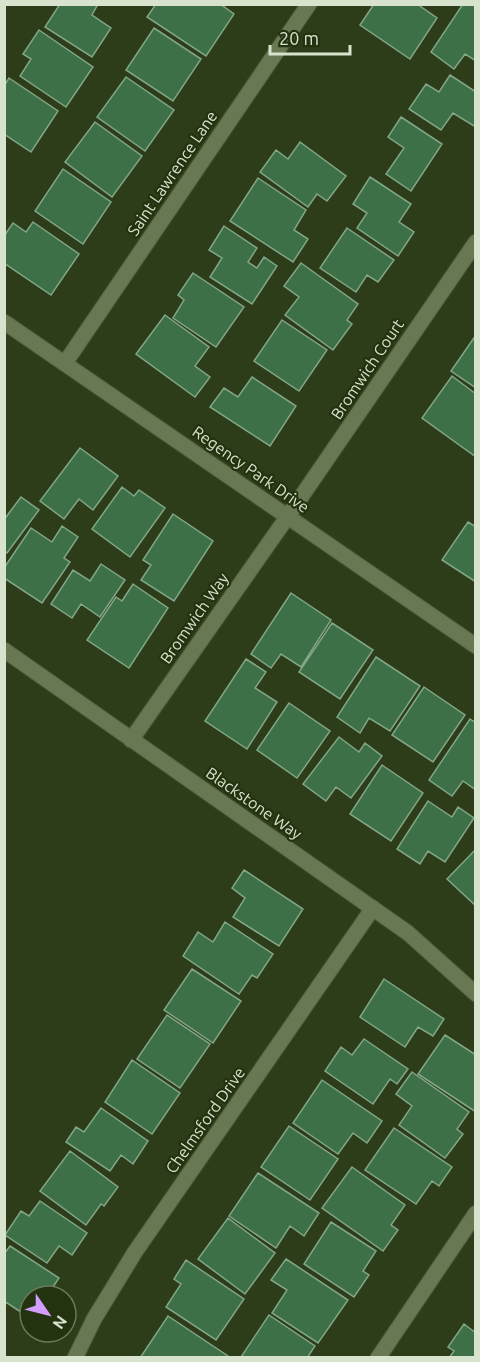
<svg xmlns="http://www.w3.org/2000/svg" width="480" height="1362" font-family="Ubuntu,sans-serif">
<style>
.building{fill:#3d7047;stroke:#82a687;stroke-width:1.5}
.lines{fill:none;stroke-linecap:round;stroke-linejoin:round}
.minor-casing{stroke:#4c593a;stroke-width:17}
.minor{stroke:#677853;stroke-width:15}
.labels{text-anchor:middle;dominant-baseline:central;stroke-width:4.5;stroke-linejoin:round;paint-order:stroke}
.street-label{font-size:16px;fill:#d8e3ce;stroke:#23320f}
</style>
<rect width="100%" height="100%" fill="#2d3c19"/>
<path class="building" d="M60,4h38l-6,11 19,13 -19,29 -47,-30z
M156,4h64l14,10 -28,42 -59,-39z
M374,4h43l20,14 -27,41 -50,-34z
M463,4h13v57l-11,-7 -11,15 -23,-17z
M154,28l47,31 -28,42 -47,-31z
M39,30l54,37 -27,40 -46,-31 11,-17 -8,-5z
M450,75l26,17v31l-2,3 -21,-13 -12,17 -32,-21 17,-25 13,8z
M126,77l48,33 -29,41 -48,-34z
M9,78l49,33 -27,41 -27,-18v-48z
M401,117l41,27 -31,47 -25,-17 18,-26 -16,-11z
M95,122l47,34 -30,41 -47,-35z
M300,142l46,34 -19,25 -10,-7 -9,13 -48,-35 16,-22 12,9z
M63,169l48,33 -28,42 -48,-33z
M370,177l41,27 -12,18 15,10 -16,24 -41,-28 10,-15 -14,-9z
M258,178l48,32 -12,20 14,9 -15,23 -63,-41z
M33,222l46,32 -28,41 -47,-32v-27l9,-13 13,9z
M224,226l33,22 -9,14 9,6 7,-11 13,9 -25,38 -42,-27 12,-19 -13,-8z
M347,228l47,32 -16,22 -11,-7 -11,17 -36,-24z
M301,263l57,41 -11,16 5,4 -19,26 -48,-35 14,-18 -15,-11z
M193,273l51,34 -28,40 -43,-29 11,-18 -6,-5z
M165,315l44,32 -14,19 15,11 -15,20 -59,-43z
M282,320l45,30 -28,41 -45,-30z
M476,335v53l-25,-17z
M452,376l24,18v63l-54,-39z
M252,377l44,29 -26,40 -60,-39 14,-19 14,9z
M80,448l38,28 -25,34 -14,-11 -15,20 -24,-18z
M122,487l12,9 5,-6 26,18 -35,49 -38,-28z
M21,497l18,13 -32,43 -3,-2v-36l2,2z
M173,514l40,27 -39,60 -33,-21 10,-15 -8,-5z
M468,522l8,5v55l-34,-22z
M62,526l16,11 -14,21 6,4 -28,41 -38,-25v-10l27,-40 21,14z
M101,564l24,16 -25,37 -19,-13 -9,14 -21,-14 22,-34 17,11z
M133,584l35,24 -39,60 -42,-28 29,-43 6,4z
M291,593l40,27 -30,47 -20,-13 -10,14 -20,-14z
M332,623l41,27 -33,49 -41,-27z
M376,657l44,29 -30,45 -21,-13 -9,15 -23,-16z
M246,659l20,13 -11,16 22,14 -30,47 -42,-28z
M424,687l41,28 -32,47 -41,-27z
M289,703l41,28 -33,47 -40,-28z
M470,719l6,4v67l-13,-9 -11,15 -23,-16z
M339,737l20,15 6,-9 17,13 -31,42 -15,-11 -10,14 -23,-17z
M382,765l41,28 -32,48 -41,-27z
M428,801l24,16 6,-10 16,11 -29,44 -17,-11 -8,13 -23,-15z
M476,849v57l-29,-27z
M244,870l59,39 -24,37 -46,-29 12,-19 -13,-10z
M225,922l48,32 -16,24 -5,-3 -13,19 -56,-38 15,-24 15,10z
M192,969l49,32 -28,42 -49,-33z
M384,979l60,40 -11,17 -15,-9 -13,20 -45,-30z
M167,1015l43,29 -30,44 -43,-29z
M445,1035l31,20v57l-58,-38z
M364,1039l44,30 -11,15 -7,-5 -17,25 -48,-33 16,-24 11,8z
M132,1060l48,33 -28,41 -47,-32z
M412,1072l57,40 -12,17 6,5 -18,24 -46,-33 13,-19 -16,-12z
M322,1080l60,41 -15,22 -14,-10 -15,21 -45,-31z
M101,1108l47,33 -15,23 -12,-9 -11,16 -44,-29 10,-15 8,5z
M289,1126l49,33 -28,41 -49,-33z
M394,1128l58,39 -13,19 -7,-5 -16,23 -51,-34z
M70,1151l48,36 -14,19 -3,-2 -15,21 -46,-34z
M352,1167l53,38 -14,20 7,5 -15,21 -61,-43z
M258,1173l61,40 -15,23 -14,-10 -14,22 -47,-32z
M40,1201l47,32 -15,22 -13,-9 -12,17 -42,-28 16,-24 8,5z
M228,1218l47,35 -30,41 -47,-35z
M331,1222l45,29 -13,20 6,4 -15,22 -50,-33z
M10,1246l49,32 -12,18h-17v22l-26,-17v-47z
M286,1259l62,41 -30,43 -46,-30 15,-23 -16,-10z
M186,1260l58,39 -28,41 -50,-33 15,-23 -7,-5z
M269,1315l46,31 -8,12 -66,-1z
M168,1316l60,40 -1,2h-87z
M464,1324l12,9v25h-27l5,-7 -6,-4z"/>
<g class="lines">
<g class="minor-casing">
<path id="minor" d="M4,322l472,324
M65,363l244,-359
M4,650l404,283 68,61
M131,740l157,-224 188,-274
M75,1358l19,-39 41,-67 238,-344
M378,1358l98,-145"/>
</g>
<use href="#minor" class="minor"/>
</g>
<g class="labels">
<g class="street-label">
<text transform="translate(172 173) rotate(-56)">Saint Lawrence Lane</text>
<text transform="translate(367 369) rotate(-56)">Bromwich Court</text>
<text transform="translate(251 469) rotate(35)">Regency Park Drive</text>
<text transform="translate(194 618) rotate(-55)">Bromwich Way</text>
<text transform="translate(254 803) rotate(35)">Blackstone Way</text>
<text transform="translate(205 1120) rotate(-55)">Chelmsford Drive</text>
</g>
</g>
<rect width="480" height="1362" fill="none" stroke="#d8e3ce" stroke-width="12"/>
<g transform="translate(48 1314) rotate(125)"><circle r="28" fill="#23320f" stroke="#6b795b" stroke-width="1.5"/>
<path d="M0-4.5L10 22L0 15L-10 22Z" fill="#d29dfd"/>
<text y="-9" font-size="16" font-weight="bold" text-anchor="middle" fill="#d8e3ce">N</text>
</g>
<path d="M270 45v9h80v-9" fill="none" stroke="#d8e3ce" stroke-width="3"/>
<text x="279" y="45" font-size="18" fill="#d8e3ce" stroke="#23320f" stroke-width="4.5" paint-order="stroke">20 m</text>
</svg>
